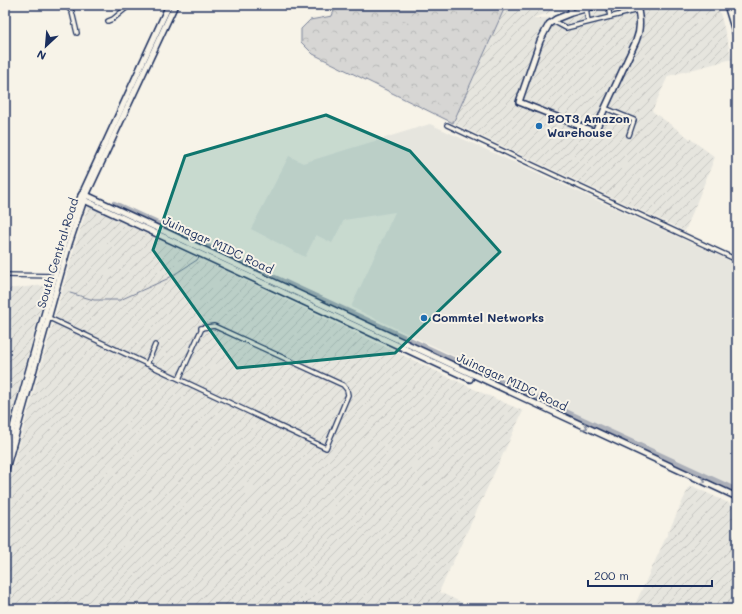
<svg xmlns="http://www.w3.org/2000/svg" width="742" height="614" font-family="Mali,sans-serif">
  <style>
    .built { fill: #e6e5de }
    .industrial { fill: url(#industrial-furrows) }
    .forest { fill: url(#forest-crowns); stroke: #798299 }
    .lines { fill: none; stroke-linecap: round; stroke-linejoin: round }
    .stream { stroke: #727c95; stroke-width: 1 }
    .canal { stroke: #acb0b9; stroke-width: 4.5 }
    .street-casing { stroke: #1b2f5e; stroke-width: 6 }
    .secondary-casing { stroke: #1b2f5e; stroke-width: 8 }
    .street { stroke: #f7f3e8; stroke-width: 3.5 }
    .secondary { stroke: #f7f3e8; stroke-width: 5 }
    .oneway { stroke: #8991a3 }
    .marked { fill: #0f766e; fill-opacity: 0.2; stroke: #0f766e; stroke-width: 3; stroke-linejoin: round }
    .poi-dot { fill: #1f6fb2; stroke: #f7f3e8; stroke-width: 1.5 }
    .labels { text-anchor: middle; stroke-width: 4; stroke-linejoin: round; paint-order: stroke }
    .poi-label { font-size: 12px; font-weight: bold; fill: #1b2f5e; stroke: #f7f3e8; text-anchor: start }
    .street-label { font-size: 12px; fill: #1b2f5e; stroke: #f7f3e8 }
  </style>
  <defs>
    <pattern id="industrial-furrows" width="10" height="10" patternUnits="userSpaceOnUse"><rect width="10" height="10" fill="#e6e5de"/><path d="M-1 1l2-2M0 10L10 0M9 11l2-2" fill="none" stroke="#c5c5c1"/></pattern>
    <pattern id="forest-crowns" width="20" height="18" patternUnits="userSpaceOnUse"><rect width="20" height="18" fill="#d7d6d4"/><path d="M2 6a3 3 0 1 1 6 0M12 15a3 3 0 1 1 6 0" fill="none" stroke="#b8b8b8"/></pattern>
  </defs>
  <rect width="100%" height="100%" fill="#f7f3e8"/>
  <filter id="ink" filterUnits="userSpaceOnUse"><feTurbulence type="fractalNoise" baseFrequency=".025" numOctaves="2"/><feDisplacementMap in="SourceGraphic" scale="8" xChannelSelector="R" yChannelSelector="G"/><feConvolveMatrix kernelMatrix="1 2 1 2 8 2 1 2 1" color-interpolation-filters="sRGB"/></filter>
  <g filter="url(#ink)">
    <polygon class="built" points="430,124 737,264 737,490 351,307 395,212 344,220 332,243 316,235 305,257 251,229 289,156 303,163"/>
    <g class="industrial">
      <polygon points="501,5 576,5 532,18 572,18 624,5 718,5 732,59 668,76 652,111 715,157 685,231 453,123 505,7"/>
      <polygon points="88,206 476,390 523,411 439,592 476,609 5,609 5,494 75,245"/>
      <polygon points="47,285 5,439 5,289"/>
      <polygon points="690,485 737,507 737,609 633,609"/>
    </g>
    <polygon class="forest" points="336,5 501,5 505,7 453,123 313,54 301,42 301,29 310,20 332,16"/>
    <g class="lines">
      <polyline class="stream" points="70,293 94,300 120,300 167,279 197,260 200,255"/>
      <polyline class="canal" points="114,203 737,490"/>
      <g class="street-casing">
        <g id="street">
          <polyline points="66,5 72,12 77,33"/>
          <polyline points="569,5 571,13"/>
          <polyline points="608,5 610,17"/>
          <polyline points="586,8 588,22"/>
          <polyline points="108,21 113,19 130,5"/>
          <polyline points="553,21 566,28 638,10"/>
          <polyline points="605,108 634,120 629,135"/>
          <polyline points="447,125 737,260"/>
          <polyline points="5,275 56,276"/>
          <polyline points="47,317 326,448 348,395 347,390 343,385 214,326 201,328 202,328 179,379"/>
          <polyline points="147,364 155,345"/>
        </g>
      </g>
      <g class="secondary-casing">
        <g id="secondary">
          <path d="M599 5 571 13 556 19 549 24 540 41 519 102 595 132 605 108 636 41C641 28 640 19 637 5"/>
          <polyline points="727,5 737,38"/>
          <polyline points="81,196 86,195 737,497"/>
          <polyline points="83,198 84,200 470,379"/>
          <polyline points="5,456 64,243 81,196 169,5"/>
          <polyline points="5,473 69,244 84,200 175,5"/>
        </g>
      </g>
      <use href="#street" class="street"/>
      <use href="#secondary" class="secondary"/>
    </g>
    <defs><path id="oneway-chevron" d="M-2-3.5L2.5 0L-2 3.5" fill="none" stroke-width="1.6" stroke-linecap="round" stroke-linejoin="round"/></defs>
    <g class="oneway">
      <use href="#oneway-chevron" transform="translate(585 427) rotate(25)"/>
      <use href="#oneway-chevron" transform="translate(703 481) rotate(25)"/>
    </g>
  </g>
  <path class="marked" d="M326 115 410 151 500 252 395 353 237 368 153 250 185 156Z"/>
  <g class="poi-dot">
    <circle cx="539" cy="126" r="4"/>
    <circle cx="424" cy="318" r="4"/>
  </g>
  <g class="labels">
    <g class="poi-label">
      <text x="547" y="123">BOT3 Amazon<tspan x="547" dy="14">Warehouse</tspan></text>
      <text x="432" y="322">Commtel Networks</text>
    </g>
    <g class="street-label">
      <text transform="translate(218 245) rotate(25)" y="4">Juinagar MIDC Road</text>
      <text transform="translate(58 253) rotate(-73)" y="4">South Central Road</text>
      <text transform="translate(512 382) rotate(25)" y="4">Juinagar MIDC Road</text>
    </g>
  </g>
  <rect width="742" height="614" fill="none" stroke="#f7f3e8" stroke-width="20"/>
  <rect x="10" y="10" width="722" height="594" fill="none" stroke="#1b2f5e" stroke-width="1.5" filter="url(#ink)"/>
  <g transform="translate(46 46) rotate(206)" stroke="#f7f3e8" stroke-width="3" paint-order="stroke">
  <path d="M0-3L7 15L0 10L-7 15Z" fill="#1b2f5e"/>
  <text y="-6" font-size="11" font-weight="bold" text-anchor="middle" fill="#1b2f5e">N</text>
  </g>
  <path d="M588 580v6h124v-6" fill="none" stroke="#1b2f5e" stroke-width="2"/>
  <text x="594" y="580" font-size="12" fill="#1b2f5e" stroke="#f7f3e8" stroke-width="3" paint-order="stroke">200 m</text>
</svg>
